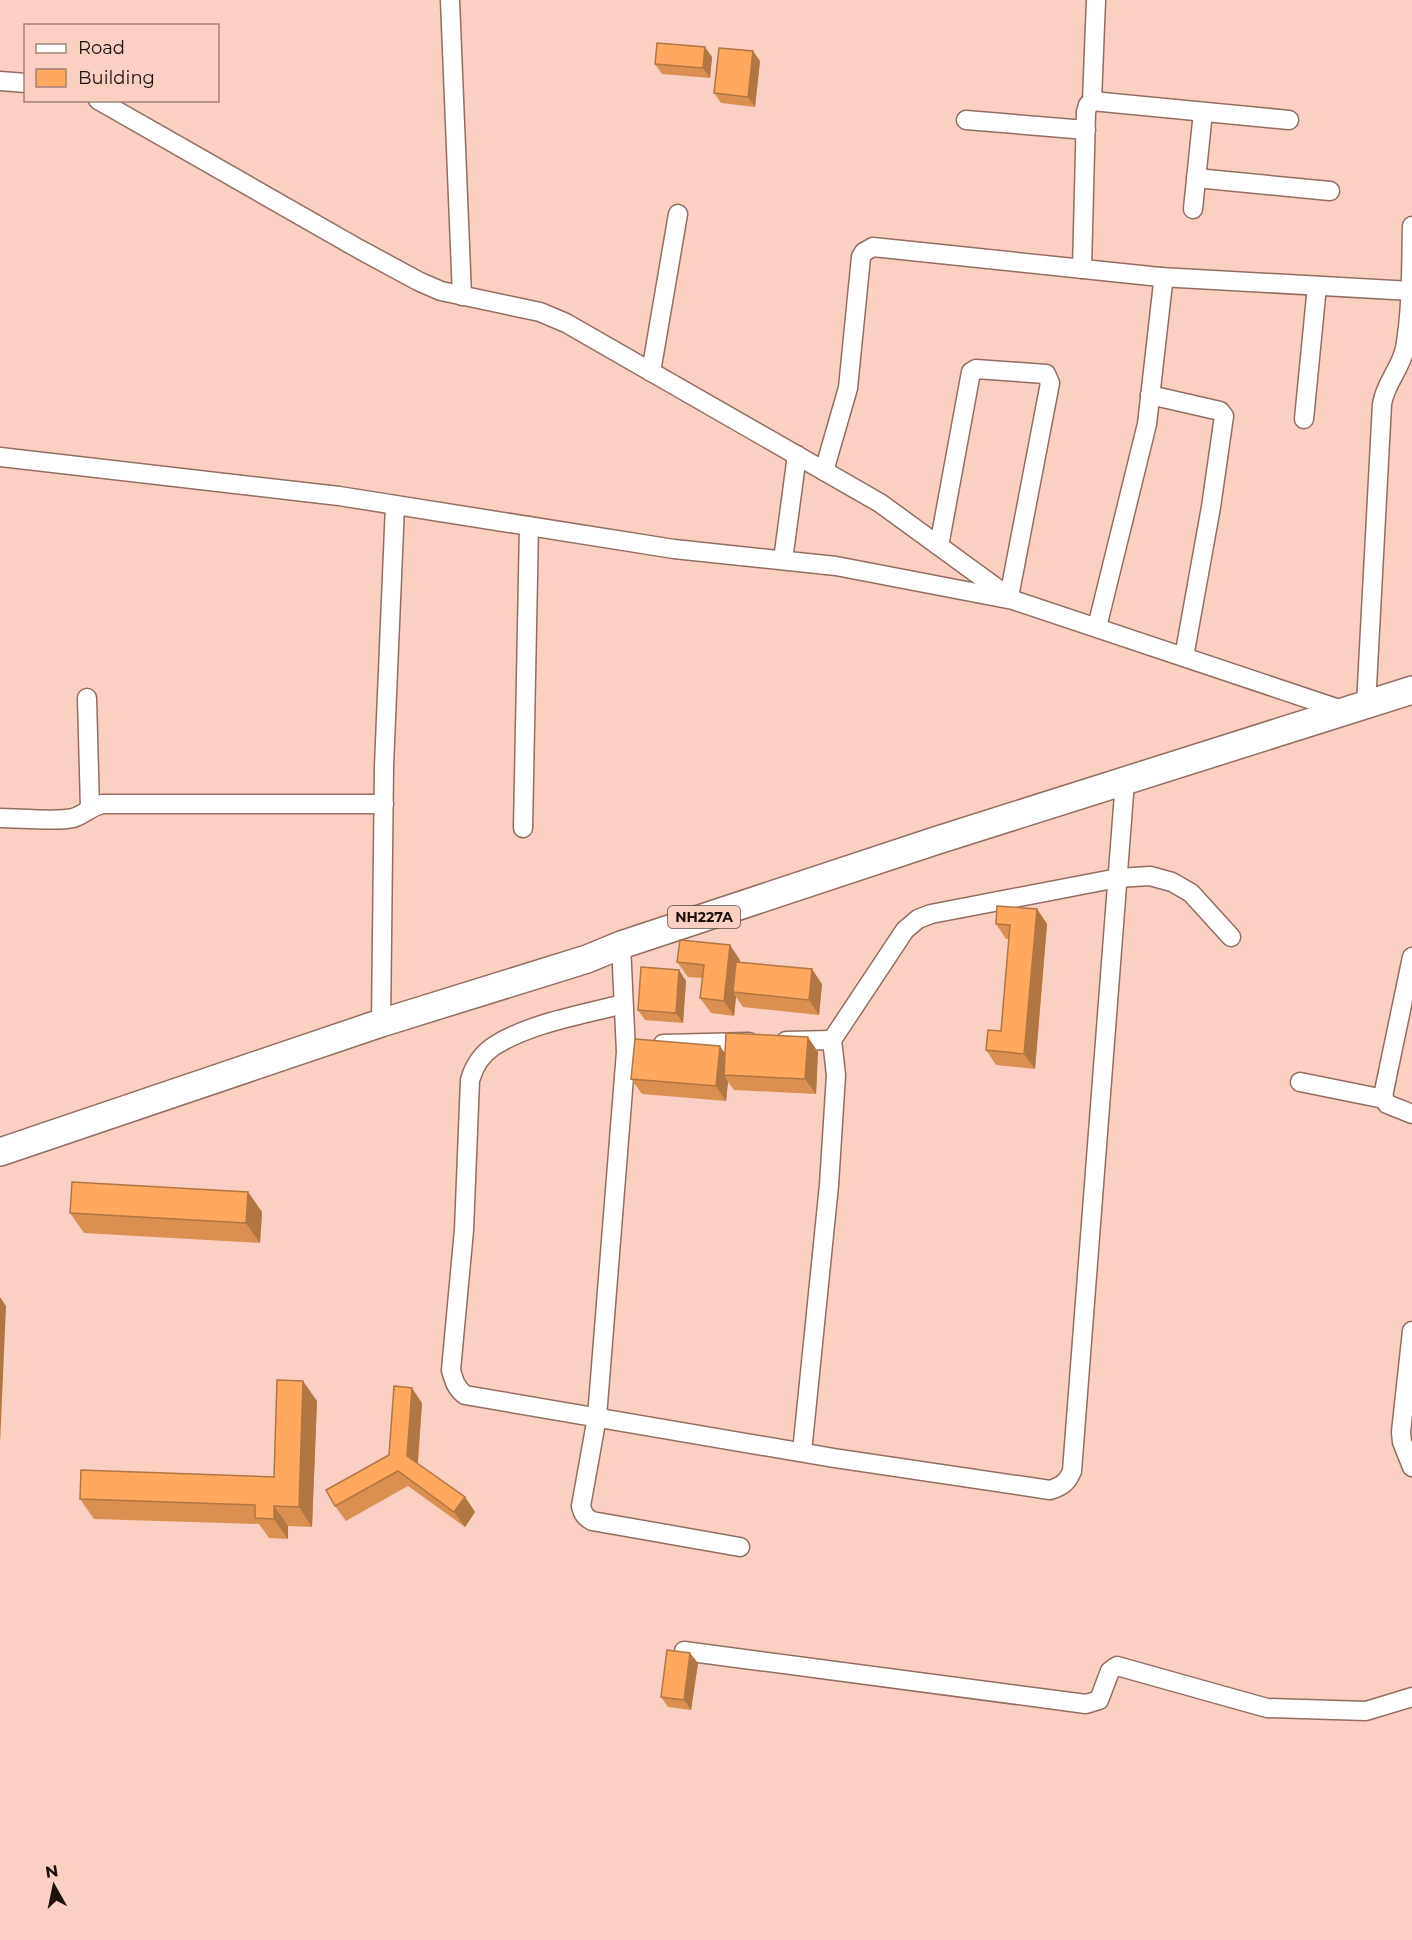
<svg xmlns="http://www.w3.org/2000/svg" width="1412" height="1940" font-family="Montserrat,sans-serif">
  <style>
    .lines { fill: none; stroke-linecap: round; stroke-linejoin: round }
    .minor-casing { stroke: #936d61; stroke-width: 21 }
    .highway-casing { stroke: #936d61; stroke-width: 30 }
    .minor { stroke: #fff; stroke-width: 18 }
    .highway { stroke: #fff; stroke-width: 27 }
    .wall { fill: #db9052 }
    .shaded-wall { fill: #b27642 }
    .building { fill: #ffa85f; stroke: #b27642; stroke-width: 1.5 }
    .labels { text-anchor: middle; stroke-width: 5; stroke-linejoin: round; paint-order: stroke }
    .shield { fill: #fbd0c2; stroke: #604a42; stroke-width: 1.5 }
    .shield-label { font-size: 14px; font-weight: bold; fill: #1e100b }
  </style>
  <rect width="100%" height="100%" fill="#fbd0c2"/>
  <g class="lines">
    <g class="minor-casing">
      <g id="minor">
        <polyline points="450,0 462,296"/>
        <polyline points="0,81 26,83"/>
        <polyline points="98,100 359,249 420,282 441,291 540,312 566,323 880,503 1009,597"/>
        <polyline points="1092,101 1096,0"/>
        <polyline points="966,120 1086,130"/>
        <polyline points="1196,178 1330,191"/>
        <polyline points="1193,209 1203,112"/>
        <polyline points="1082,269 1086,112 1088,105 1092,101 1289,120"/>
        <polyline points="1160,277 1412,291"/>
        <polyline points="651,372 678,214"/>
        <polyline points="1150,395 1220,411 1224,416 1211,507 1184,657"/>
        <polyline points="1304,419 1317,286"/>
        <polyline points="0,457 339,496 674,549 836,566 1013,600 1345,711"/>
        <polyline points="824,471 848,388 861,257 864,252 873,247 1160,277 1163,283 1147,424 1097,627"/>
        <polyline points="939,546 971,372 976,369 1046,374 1050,383 1009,597"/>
        <polyline points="783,560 797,455"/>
        <polyline points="87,698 90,809"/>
        <path d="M1366 705 1382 404C1385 384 1401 368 1405 348 1412 308 1411 266 1412 226"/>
        <path d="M0 818C19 818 56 822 73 818 84 815 91 806 103 804H384"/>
        <polyline points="523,828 529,526"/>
        <path d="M621 945 626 1052 597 1417 581 1506C583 1514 585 1517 592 1521L740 1547"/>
        <polyline points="1412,957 1383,1096 1387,1104 1412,1114"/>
        <path d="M623 1004C582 1015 530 1023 494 1046 482 1054 474 1066 470 1080L464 1230 451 1370C454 1381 456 1388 465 1395L834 1458 1050 1490C1062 1486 1067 1483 1072 1471L1125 781"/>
        <polyline points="381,1023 384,766 395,505"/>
        <polyline points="832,1040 905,930 918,919 931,914 1118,878 1150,876 1172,882 1191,893 1231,937"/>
        <polyline points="786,1041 832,1040 836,1075 829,1185 802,1452"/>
        <polyline points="663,1044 749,1042"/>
        <polyline points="1300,1082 1384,1099"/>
        <polyline points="1412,1331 1401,1432 1402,1442 1412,1467"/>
        <polyline points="684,1651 1086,1704 1099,1700 1110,1671 1117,1666 1267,1708 1366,1711 1412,1697"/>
      </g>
    </g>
    <g class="highway-casing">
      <polyline id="highway" points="0,1152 381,1023 587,959 621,945 938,840 1412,690"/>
    </g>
    <use href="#minor" class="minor"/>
    <use href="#highway" class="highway"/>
  </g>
  <g class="wall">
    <polygon points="712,57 710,78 662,74 655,64"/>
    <polygon points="760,61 755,107 721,103 714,93"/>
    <polygon points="1037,909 1047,924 1035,1069 996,1065 986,1050 1001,1031 1009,939 1006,939 996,924"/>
    <polygon points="740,960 740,962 822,984 819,1015 743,1007 736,997 734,1016 711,1013 700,998 703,978 688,977 677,962"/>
    <polygon points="679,970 686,981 683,1023 645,1020 638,1010"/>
    <polygon points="818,1052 816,1094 734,1090 728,1082 726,1101 642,1094 631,1079 725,1054"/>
    <polygon points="248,1192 262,1212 260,1243 84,1233 70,1213"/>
    <polygon points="317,1401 312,1527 288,1526 288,1539 269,1538 259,1524 94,1519 80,1499 274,1477"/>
    <polygon points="422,1403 418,1464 465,1497 475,1512 465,1527 408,1486 346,1521 335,1506 389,1455"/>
    <polygon points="698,1663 691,1710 668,1707 661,1697"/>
  </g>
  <g class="shaded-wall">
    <polygon points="705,47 712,57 710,78 703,68"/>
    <polygon points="753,51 760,61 755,107 748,97"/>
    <polygon points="1037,909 1047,924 1035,1069 1024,1054"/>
    <polygon points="730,945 740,960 737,993 733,992 736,997 734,1016 724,1001"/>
    <polygon points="812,969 822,984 819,1015 809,1000"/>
    <polygon points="679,970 686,981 683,1023 676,1013"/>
    <polygon points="808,1037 818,1052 816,1094 805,1079"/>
    <polygon points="720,1046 730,1061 724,1075 728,1082 726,1101 716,1086"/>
    <polygon points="248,1192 262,1212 260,1243 246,1223"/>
    <polygon points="0,1297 6,1306 0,1444"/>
    <polygon points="303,1381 317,1401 312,1527 299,1507"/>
    <polygon points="412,1388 422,1403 417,1471 407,1456"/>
    <polygon points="465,1497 475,1512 465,1527 454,1512"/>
    <polygon points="274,1506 288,1526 288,1539 274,1519"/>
    <polygon points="690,1653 698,1663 691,1710 684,1700"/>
  </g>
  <g class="building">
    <polygon points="657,43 705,47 703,68 655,64"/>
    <polygon points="719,48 753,51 748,97 714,93"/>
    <polygon points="997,906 1037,909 1024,1054 986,1050 988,1030 1001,1031 1010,925 996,924"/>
    <polygon points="680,940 730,945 724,1001 700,998 704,965 677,962"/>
    <polygon points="736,962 812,969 809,1000 733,992"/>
    <polygon points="641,967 679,970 676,1013 638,1010"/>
    <polygon points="726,1033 808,1037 805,1079 724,1075"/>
    <polygon points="635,1039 720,1046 716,1086 631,1079"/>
    <polygon points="72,1182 248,1192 246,1223 70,1213"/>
    <polygon points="277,1380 303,1381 299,1507 274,1506 274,1519 255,1518 255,1505 80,1499 81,1470 274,1477"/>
    <polygon points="394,1386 412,1388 407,1456 465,1497 454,1512 398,1471 335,1506 326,1490 389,1455"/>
    <polygon points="667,1650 690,1653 684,1700 661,1697"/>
  </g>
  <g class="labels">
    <rect class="shield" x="668" y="906" width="72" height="22" rx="4.5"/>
    <g class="shield-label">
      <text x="704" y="922">NH227A</text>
    </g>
  </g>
  <rect x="24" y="24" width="195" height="78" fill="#fbd0c2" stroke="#a38379" stroke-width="1.5"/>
  <rect x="36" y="44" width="30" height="9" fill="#ffffff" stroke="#a38379" stroke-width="1.5"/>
  <text x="78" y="54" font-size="18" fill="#1e100b">Road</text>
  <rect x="36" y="69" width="30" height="18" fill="#ffa85f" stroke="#a38379" stroke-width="1.5"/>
  <text x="78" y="84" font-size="18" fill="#1e100b">Building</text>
  <g transform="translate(54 1886) rotate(351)" stroke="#fbd0c2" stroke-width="4.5" paint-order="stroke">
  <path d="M0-4.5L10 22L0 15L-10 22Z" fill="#1e100b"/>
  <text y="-9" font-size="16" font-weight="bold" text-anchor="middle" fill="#1e100b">N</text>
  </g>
</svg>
